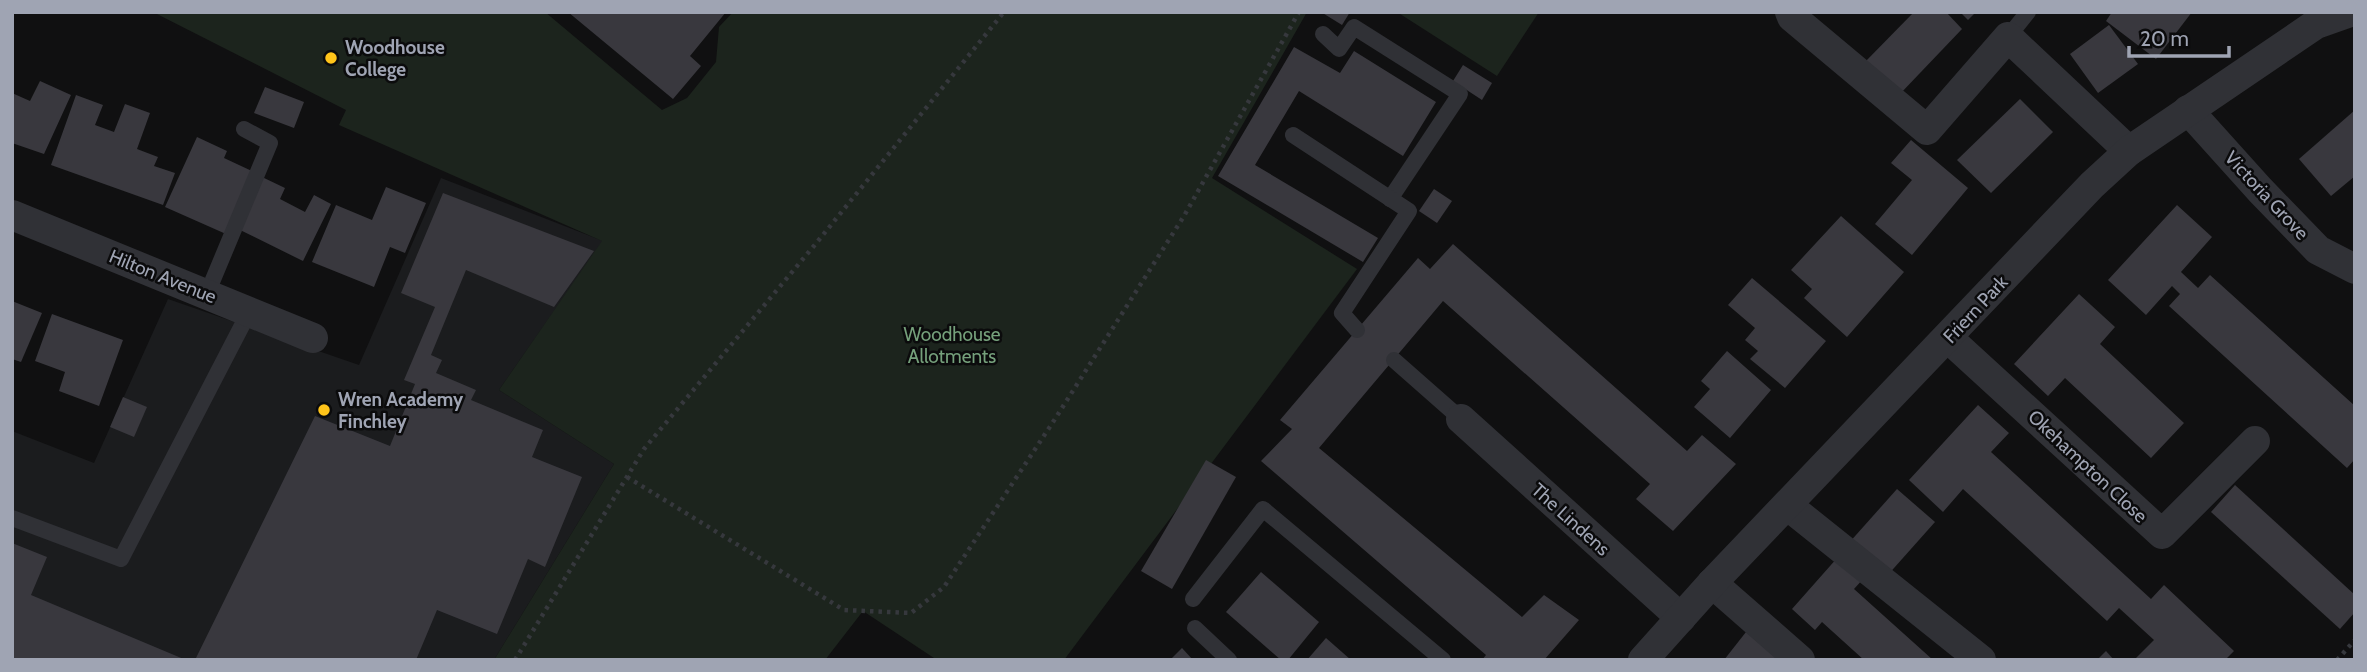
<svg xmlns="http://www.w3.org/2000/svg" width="2367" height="672" font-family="Cabin,sans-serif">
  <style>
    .built { fill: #1b1c1e }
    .green { fill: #1c241d }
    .building { fill: #39383e }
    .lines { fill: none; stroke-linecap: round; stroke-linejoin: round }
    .path { stroke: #36383d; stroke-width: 4.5; stroke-dasharray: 3.5 5; stroke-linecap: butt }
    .service { stroke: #303136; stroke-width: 16 }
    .minor { stroke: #303136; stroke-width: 30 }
    .poi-dot { fill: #ffc41a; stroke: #0b0b0c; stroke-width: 2.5 }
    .labels { text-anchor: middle; stroke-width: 5; stroke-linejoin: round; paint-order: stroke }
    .poi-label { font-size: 19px; font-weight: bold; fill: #9fa4b3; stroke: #0b0b0c; text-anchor: start }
    .street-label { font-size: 19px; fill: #9fa4b3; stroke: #0b0b0c }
    .park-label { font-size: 19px; fill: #75a07b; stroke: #0b0b0c }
  </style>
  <rect width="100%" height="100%" fill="#101011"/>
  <polygon class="built" points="441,178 603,241 499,390 614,464 494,660 12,660 12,431 94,463 168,299 359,365"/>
  <g class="green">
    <polygon points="153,12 545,12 662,110 687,98 716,62 719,27 733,12 1307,12 1212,178 1357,269 1064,660 937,660 863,611 825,660 494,660 614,464 499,390 602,241 339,125 346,110"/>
    <polygon points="1397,12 1539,12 1497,76"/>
  </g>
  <g class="building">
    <polygon points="568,12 726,12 690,56 701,66 673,99"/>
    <polygon points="1321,12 1350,12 1342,25"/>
    <polygon points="1914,12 1946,12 1962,29 1899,95 1865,62"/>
    <polygon points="1960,12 1976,12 1968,20"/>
    <polygon points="2112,12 2192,12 2156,59 2106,21"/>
    <polygon points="2109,25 2138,64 2098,93 2070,54"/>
    <polygon points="1294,47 1340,73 1354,51 1436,102 1403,156 1299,91 1255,165 1378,238 1363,262 1218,176"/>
    <polygon points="1463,65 1492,83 1482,100 1453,81"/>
    <polygon points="40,81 71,95 44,154 12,143 12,93 30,101"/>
    <polygon points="265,87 304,102 294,128 254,113"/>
    <polygon points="76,95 103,105 95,125 114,132 125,104 150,113 137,149 158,157 154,166 175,173 163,205 51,165"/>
    <polygon points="2020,99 2053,132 1991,193 1957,160"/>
    <polygon points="2355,110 2355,176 2331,196 2299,159"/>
    <polygon points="197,137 227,151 224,158 254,172 226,234 165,207"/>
    <polygon points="1911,140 1968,188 1912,255 1875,224 1912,180 1891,163"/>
    <polygon points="262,177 285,188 280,199 305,212 314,195 331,204 303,261 236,228"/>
    <polygon points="386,187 426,203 405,253 390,247 374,287 312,262 336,205 372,220"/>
    <polygon points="1434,189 1452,201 1437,223 1419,211"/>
    <polygon points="443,193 594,251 554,307 466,270 431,355 442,360 436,373 476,390 471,400 543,430 532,457 582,477 545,567 528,559 497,634 437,610 416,660 195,660 315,416 390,446 415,384 404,380 435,307 401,293"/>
    <polygon points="2177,205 2212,237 2181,272 2198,288 2210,275 2355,406 2355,459 2347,468 2169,306 2180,294 2172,286 2146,315 2108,280"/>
    <polygon points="1841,216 1904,272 1847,337 1804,298 1812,289 1791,270"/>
    <polygon points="1453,244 1687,451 1702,435 1736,464 1673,531 1636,499 1650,484 1443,301 1319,448 1522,617 1544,595 1579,620 1544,660 1482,660 1486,655 1261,461 1292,429 1280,420 1418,258 1430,269"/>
    <polygon points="1752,278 1826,341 1785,388 1750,359 1758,351 1745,340 1755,328 1728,305"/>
    <polygon points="2079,294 2115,327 2100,344 2184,423 2151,458 2065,378 2048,396 2014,364"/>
    <polygon points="12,301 42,313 21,362 12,359"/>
    <polygon points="52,314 123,340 99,406 59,391 65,372 35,361"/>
    <polygon points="1727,351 1771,390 1730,438 1694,407 1710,389 1701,381"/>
    <polygon points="123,397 147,407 134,437 110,427"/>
    <polygon points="1978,405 2009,433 1991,452 2151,599 2164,585 2234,651 2225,660 2134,660 2154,640 2119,608 2107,621 1963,489 1943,512 1909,480"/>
    <polygon points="1206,460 1236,477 1172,589 1141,571"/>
    <polygon points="2235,485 2355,595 2355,612 2340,629 2211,512"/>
    <polygon points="1897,489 1935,522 1886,577 1848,544"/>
    <polygon points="12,543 47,557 31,595 186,660 12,660"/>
    <polygon points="1838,557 1863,579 1854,589 1933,660 1864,660 1822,622 1815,630 1792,609"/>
    <polygon points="1261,572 1319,622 1288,660 1281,660 1226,612"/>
    <polygon points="1746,632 1779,660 1724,660"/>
    <polygon points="1326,638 1351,660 1307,660"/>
    <polygon points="1182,648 1193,660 1170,660"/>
    <polygon points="2106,651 2114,660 2097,660"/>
  </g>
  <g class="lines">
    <g class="path">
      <polyline points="627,477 844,610 911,613 944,587 1055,419 1184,216 1299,12"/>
      <polyline points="515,660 644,449 818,241 1004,12"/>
      <polyline points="2337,660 2355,640"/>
    </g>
    <g class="service">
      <polyline points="1323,34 1339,49 1354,27 1460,94 1390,199"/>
      <polyline points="2008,37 2028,12"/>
      <polyline points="1293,135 1409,211 1342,313 1357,330"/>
      <polyline points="207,294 270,143 244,129"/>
      <polyline points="1394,360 1461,419"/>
      <polyline points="12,518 121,559 249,312"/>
      <polyline points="1193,599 1263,509 1443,660"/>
      <polyline points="1195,628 1229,660"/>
    </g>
    <g class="minor">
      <polyline points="1790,12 1792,17 1927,130 2008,37 2129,151"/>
      <polyline points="2188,110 2260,190 2318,250 2355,269"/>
      <polyline points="12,215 313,338"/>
      <polyline points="1948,338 2162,534 2255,441"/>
      <polyline points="1461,419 1681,618"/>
      <polyline points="1787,505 1981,660"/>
      <polyline points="1712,583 1800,660"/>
      <polyline points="1643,660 1712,583 2092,185 2129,151 2316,24 2350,12"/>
    </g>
  </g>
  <g class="poi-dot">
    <circle cx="331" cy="58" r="7"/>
    <circle cx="324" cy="410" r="7"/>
  </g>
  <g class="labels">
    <g class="poi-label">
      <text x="345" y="54">Woodhouse<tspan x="345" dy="22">College</tspan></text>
      <text x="338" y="406">Wren Academy<tspan x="338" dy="22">Finchley</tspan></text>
    </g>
    <g class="street-label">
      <text transform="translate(2267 195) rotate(47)" y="7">Victoria Grove</text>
      <text transform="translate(163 276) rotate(22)" y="7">Hilton Avenue</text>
      <text transform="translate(1975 309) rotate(-47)" y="7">Friern Park</text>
      <text transform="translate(2088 466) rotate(43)" y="7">Okehampton Close</text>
      <text transform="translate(1571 519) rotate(42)" y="7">The Lindens</text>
    </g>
    <g class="park-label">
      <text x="952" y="341">Woodhouse<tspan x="952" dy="22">Allotments</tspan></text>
    </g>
  </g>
  <rect width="2367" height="672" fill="none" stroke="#9fa4b3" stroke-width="28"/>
  <path d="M2129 46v10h100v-10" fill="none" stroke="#9fa4b3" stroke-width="3.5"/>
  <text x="2140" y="46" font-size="21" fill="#9fa4b3" stroke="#0b0b0c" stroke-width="5" paint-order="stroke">20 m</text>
</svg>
